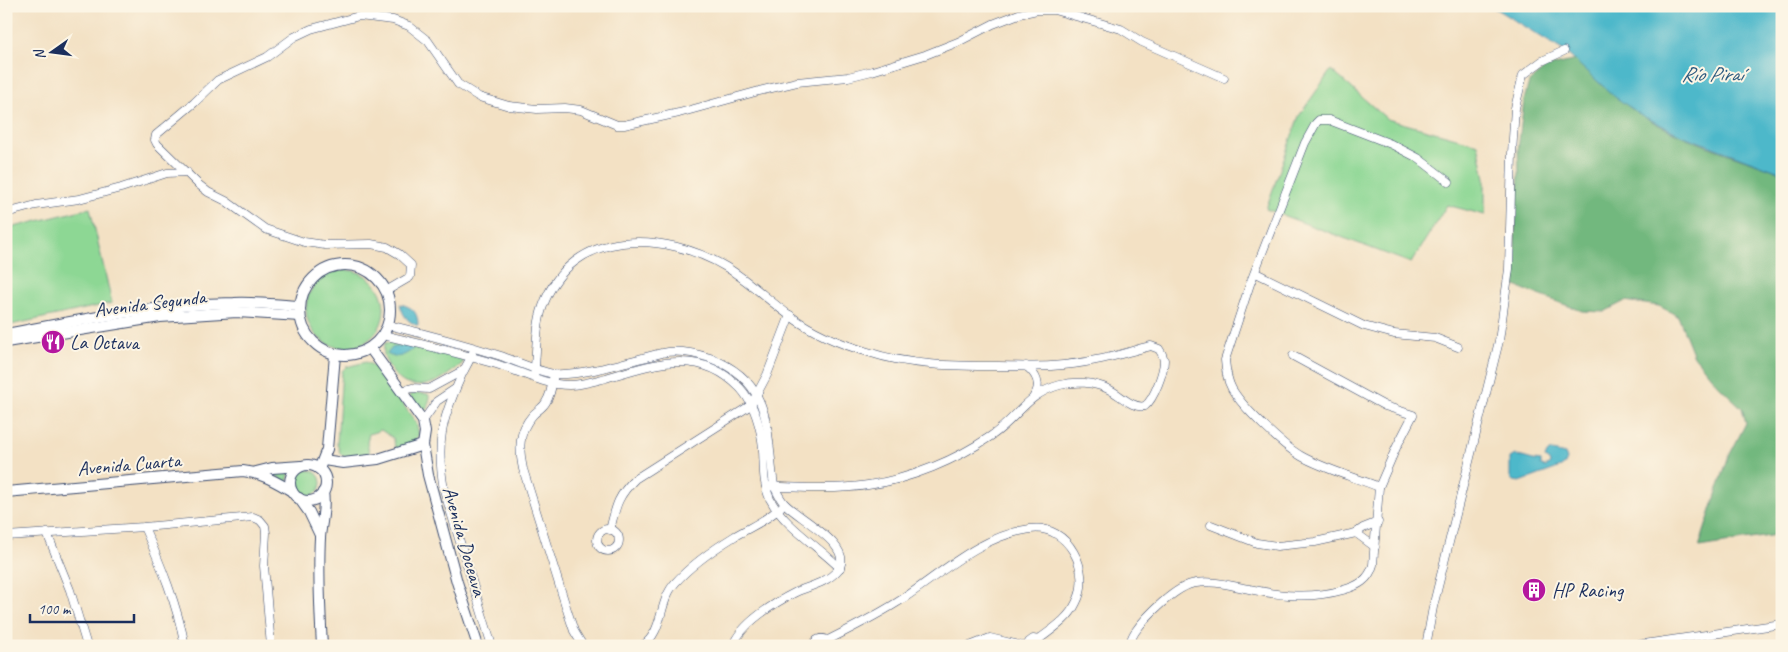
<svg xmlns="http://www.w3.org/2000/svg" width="1788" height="652" font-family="Caveat,sans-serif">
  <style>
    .green { fill: #8dd794; stroke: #548379 }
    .forest { fill: #72b87e; stroke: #46746e }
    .water { fill: #4db8ca; stroke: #347494 }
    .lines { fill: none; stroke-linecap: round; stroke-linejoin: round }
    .minor-casing { stroke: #3b4a6d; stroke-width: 9 }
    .major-casing { stroke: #3b4a6d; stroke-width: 12 }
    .minor { stroke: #fff; stroke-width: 8 }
    .major { stroke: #fff; stroke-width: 10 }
    .labels { text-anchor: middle; stroke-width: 4; stroke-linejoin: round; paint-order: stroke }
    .street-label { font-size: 20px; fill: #1b2f5e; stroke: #fcf5e5 }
    .poi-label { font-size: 20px; fill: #1b2f5e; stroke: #fcf5e5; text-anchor: start }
    .water-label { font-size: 21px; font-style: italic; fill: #2a587e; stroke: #fcf5e5 }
  </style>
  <rect width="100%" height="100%" fill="#fcf5e5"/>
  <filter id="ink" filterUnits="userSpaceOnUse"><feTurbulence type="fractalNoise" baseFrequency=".02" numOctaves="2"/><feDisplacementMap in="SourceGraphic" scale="10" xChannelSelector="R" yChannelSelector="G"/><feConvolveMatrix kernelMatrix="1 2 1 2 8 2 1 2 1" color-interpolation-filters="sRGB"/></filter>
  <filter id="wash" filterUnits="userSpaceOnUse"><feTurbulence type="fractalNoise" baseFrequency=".0096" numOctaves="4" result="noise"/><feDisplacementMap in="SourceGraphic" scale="20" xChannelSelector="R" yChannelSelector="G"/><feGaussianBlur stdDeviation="1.12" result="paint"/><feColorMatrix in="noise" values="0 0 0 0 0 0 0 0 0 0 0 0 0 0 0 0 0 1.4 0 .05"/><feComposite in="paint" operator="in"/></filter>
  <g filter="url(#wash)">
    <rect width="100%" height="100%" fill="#f3e1c4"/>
    <g class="green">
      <polygon points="1331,70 1387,119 1478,144 1485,178 1485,215 1447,205 1411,263 1266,209 1299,116"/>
      <polygon points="90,208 112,303 6,326 6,229"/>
      <circle cx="345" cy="309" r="39"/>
      <path d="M392 342 460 358 463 363C453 371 441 381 429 384 422 386 412 386 405 383 393 377 379 356 385 343Z"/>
      <polygon points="366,362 374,366 416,422 419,434 415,443 396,450 393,438 381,430 369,434 367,442 370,457 345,458 340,453 337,443 342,371 346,367"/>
      <polygon points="418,393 428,394 430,398 427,408 422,413 409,395"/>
      <circle cx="308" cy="483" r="13"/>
      <polygon points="290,471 287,482 273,474 273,472"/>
    </g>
    <path class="forest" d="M1576 60C1595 80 1616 99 1640 114 1680 140 1737 156 1782 173V534L1699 547 1728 458 1746 423 1742 408 1718 385 1694 356 1678 316 1659 306 1625 301 1604 312 1582 311 1515 286V234L1519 173 1518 150 1524 100 1529 82 1547 67Z"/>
    <g class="water">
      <polygon points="1491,6 1782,6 1782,173 1681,135 1641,115 1615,97 1564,51"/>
      <path d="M400 304C413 307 418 312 418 326 407 321 403 316 400 304Z"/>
      <path d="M399 346H408L413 349C406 355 396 360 387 354L392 348Z"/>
      <polygon points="1552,451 1565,454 1567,459 1565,464 1561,467 1520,482 1513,481 1510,478 1510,458 1515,455 1533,460 1541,461 1541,466 1545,467 1550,464 1549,461 1545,458 1547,453"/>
    </g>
  </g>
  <g filter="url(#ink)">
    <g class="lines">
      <g class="minor-casing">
        <g id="minor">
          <polyline points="6,213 36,205 79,199 121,188 167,173 187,172"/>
          <polyline points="1256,273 1364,326 1394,334 1435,338 1458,347"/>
          <polyline points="386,291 410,277 411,265 399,254 387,247 371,244 325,245 304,242 265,229 226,201 208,192 198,184 157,144 155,140 156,135 194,103 218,80 267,57 294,37 311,29 359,16 393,20 409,26 428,41 458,84 479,97 509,106 537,109 565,108 581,110 617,125 624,125 679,113 759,91 797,82 848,77 872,71 925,55 958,42 993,24 1019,14 1037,10 1054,10 1121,29 1142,42 1224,78"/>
          <path d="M388 325C426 334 463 344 501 356 515 361 540 372 554 374 584 376 632 360 662 353 677 349 695 353 710 358 774 382 766 431 774 486 777 492 780 499 784 503 797 518 858 547 837 571 826 583 810 586 796 592 776 602 740 624 733 646"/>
          <path d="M383 335C421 344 459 353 496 364 519 371 544 385 569 385 581 385 594 381 606 378 653 364 700 346 740 388 752 401 759 422 762 440 765 459 761 480 770 499 784 526 818 546 840 568"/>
          <path d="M472 354C469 363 463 370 460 379 441 422 436 443 444 490L492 646"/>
          <path d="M1026 366C1036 374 1042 385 1034 396"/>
          <path d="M534 377C537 353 535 328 543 306 572 226 665 231 726 267 749 281 768 300 789 315 812 332 840 344 868 352 910 366 954 366 998 366 1016 366 1034 367 1051 366 1066 365 1082 363 1096 360 1115 357 1133 350 1151 346L1159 349C1162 353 1163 356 1164 360 1164 372 1154 399 1145 406 1132 409 1120 394 1108 389 1094 382 1076 381 1060 385 1026 394 1018 418 991 436 956 460 911 479 868 485 839 490 796 488 766 486"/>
          <path d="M553 379C552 386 550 396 546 402 543 408 536 411 532 416 518 432 519 450 523 469L568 613 574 631 583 646"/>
          <polyline points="401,391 412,388 429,389 464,370"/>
          <polyline points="423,421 437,401 455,389"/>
          <path d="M1379 487C1354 477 1324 469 1301 456 1282 445 1243 408 1232 389 1227 380 1226 371 1225 360L1250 284 1305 143 1316 123 1319 120H1329L1391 144 1418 158 1449 182"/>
          <polyline points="1211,525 1257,543 1277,546 1315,542 1356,533 1363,528 1378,522"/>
          <path d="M144 527C161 565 177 604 185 646"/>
          <circle cx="608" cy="540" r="11"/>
          <path d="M610 530C616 506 617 497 635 479L751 405 767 375 790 315"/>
          <polyline points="47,533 70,590 87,646"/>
          <polyline points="1356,533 1375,547"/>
          <polyline points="6,536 144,527 253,517 260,520 265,526 266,533 264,566 271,646"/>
          <path d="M828 640C854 627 880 614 904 598 944 571 981 536 1030 529 1068 523 1093 572 1076 603 1068 620 1052 629 1038 640"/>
          <path d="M642 646C664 632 658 602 675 583 691 565 714 549 735 536 752 526 764 522 780 508"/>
          <path d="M813 646C815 639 821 637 828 640L832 646"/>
          <polyline points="970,646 990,638 1023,646"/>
          <polyline points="1028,646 1029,642 1033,639 1038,640 1041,646"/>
          <path d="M1129 646C1131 641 1132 636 1135 632 1146 616 1177 585 1196 583 1213 580 1232 586 1249 589 1281 596 1311 599 1343 590 1358 586 1369 580 1373 565L1379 487 1396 448 1413 415 1385 406 1293 356"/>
          <polyline points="1426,646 1433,607 1499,341 1509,269 1512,153 1515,108 1523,75 1542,61 1564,51"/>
          <polyline points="1630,646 1782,624"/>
          <polyline points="1770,646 1782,644"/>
        </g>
      </g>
      <g class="major-casing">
        <g id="major">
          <circle cx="345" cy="310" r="45"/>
          <path d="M6 334C81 320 157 304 234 303 256 302 278 305 299 306"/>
          <polyline points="6,342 160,317 237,312 300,316"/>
          <polyline points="370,348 423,421 425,432 423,445 428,475 457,582 478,646"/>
          <polyline points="324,460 343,463 378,459 423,445"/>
          <circle cx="308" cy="483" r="18"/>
          <polyline points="319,469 327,449 335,355"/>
          <polyline points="256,472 272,468 301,466"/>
          <path d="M6 492 243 471C262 473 276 482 292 491"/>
          <polyline points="299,498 309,512 320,535"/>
          <path d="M322 646C320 610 318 574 320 538 321 522 326 509 323 492"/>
        </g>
      </g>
      <use href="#minor" class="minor"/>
      <use href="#major" class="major"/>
    </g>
  </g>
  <defs>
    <g id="restaurant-disc" transform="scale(1.25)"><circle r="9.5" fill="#b5179e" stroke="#fcf5e5"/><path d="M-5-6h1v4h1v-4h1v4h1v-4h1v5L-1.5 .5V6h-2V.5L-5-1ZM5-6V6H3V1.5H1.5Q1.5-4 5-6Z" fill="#fff"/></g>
    <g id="building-disc" transform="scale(1.25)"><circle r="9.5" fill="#b5179e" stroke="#fcf5e5"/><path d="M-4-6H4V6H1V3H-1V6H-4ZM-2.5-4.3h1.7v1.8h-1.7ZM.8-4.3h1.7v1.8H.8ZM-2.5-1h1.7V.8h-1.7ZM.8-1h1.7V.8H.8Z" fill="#fff"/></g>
  </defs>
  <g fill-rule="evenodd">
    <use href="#restaurant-disc" x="53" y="342"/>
    <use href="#building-disc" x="1534" y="590"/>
  </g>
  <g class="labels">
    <g class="street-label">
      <text transform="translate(150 303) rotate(-7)" y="7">Avenida Segunda</text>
      <text transform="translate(129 464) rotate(-5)" y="7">Avenida Cuarta</text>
      <text transform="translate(465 541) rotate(74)" y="7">Avenida Doceava</text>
    </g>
    <g class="poi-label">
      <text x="70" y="349">La Octava</text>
      <text x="1552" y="597">HP Racing</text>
    </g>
    <g class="water-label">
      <text x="1712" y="81">Río Piraí</text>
    </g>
  </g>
  <rect width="1788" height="652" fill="none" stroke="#fcf5e5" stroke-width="25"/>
  <g transform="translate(52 52) rotate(256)" stroke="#fcf5e5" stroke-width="4" paint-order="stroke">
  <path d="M0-4L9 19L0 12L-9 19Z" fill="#1b2f5e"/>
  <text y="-8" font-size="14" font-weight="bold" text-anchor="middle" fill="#1b2f5e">N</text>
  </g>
  <path d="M30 614v8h104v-8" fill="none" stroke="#1b2f5e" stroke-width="2.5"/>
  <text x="38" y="614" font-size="15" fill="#1b2f5e" stroke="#fcf5e5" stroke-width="4" paint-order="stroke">100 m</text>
</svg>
